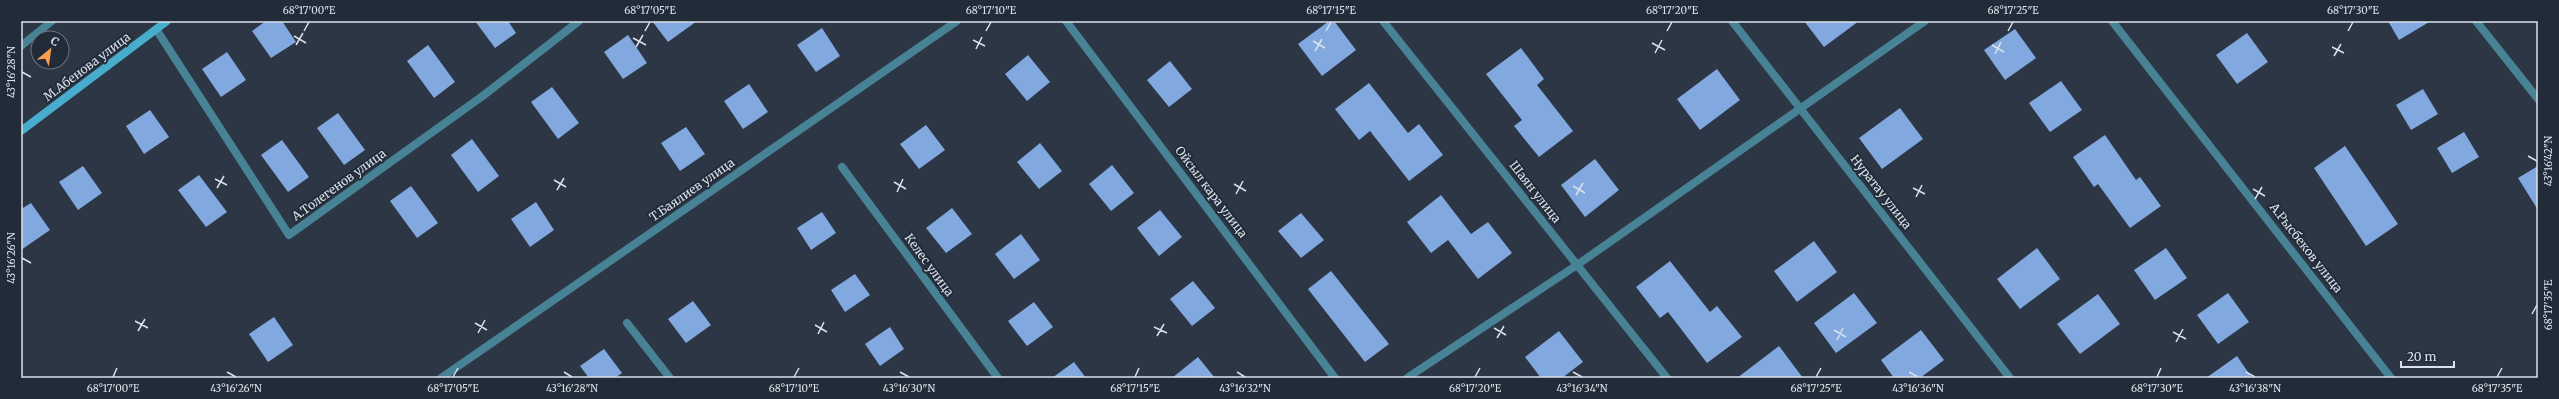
<svg xmlns="http://www.w3.org/2000/svg" width="2559" height="399" font-family="Merriweather,serif">
  <style>
    .building { fill: #81a9e0 }
    .lines { fill: none; stroke-linecap: round; stroke-linejoin: round }
    .street { stroke: #478295; stroke-width: 8 }
    .secondary { stroke: #48accc; stroke-width: 8 }
    .ticks { fill: none; stroke: #dbe1ea; stroke-width: 1.5 }
    .labels { text-anchor: middle; stroke-width: 4; stroke-linejoin: round; paint-order: stroke }
    .street-label { font-size: 12px; fill: #dbe1ea; stroke: #222c39 }
    .neatline { fill: none; stroke: #dbe1ea; stroke-width: 1.5 }
    .ticks-label { font-size: 10px; text-anchor: middle; fill: #dbe1ea }
  </style>
  <rect width="100%" height="100%" fill="#2c3644"/>
  <g class="building">
    <polygon points="266,21 282,21 296,42 271,58 252,31"/>
    <polygon points="475,21 508,21 516,33 495,48"/>
    <polygon points="652,21 697,21 668,42"/>
    <polygon points="1329,21 1334,21 1356,50 1322,76 1298,44"/>
    <polygon points="1804,21 1859,21 1824,47"/>
    <polygon points="2388,21 2431,21 2399,40"/>
    <polygon points="822,28 840,56 816,72 797,45"/>
    <polygon points="2015,29 2036,58 2005,80 1984,50"/>
    <polygon points="2247,33 2268,62 2237,84 2216,55"/>
    <polygon points="628,35 647,63 623,79 604,52"/>
    <polygon points="428,45 455,82 434,98 407,61"/>
    <polygon points="1521,48 1544,79 1537,85 1573,131 1539,157 1514,126 1522,120 1486,74"/>
    <polygon points="227,52 246,80 221,97 202,69"/>
    <polygon points="1028,55 1050,82 1027,101 1005,74"/>
    <polygon points="1170,61 1192,89 1169,107 1147,80"/>
    <polygon points="1717,69 1740,100 1700,130 1677,99"/>
    <polygon points="2061,81 2082,110 2050,132 2029,103"/>
    <polygon points="1369,83 1408,133 1419,124 1443,155 1409,181 1370,131 1359,140 1335,109"/>
    <polygon points="749,84 768,112 743,129 724,101"/>
    <polygon points="552,87 579,123 558,139 531,102"/>
    <polygon points="2423,89 2438,114 2411,130 2396,105"/>
    <polygon points="1900,108 1923,139 1882,169 1859,138"/>
    <polygon points="150,110 169,137 144,154 126,126"/>
    <polygon points="338,113 365,150 344,165 317,128"/>
    <polygon points="926,125 945,150 919,169 900,144"/>
    <polygon points="686,127 705,154 680,171 661,143"/>
    <polygon points="2464,132 2479,157 2452,173 2437,148"/>
    <polygon points="2105,135 2136,180 2140,177 2161,206 2130,228 2098,184 2094,187 2073,157"/>
    <polygon points="472,139 499,176 478,192 451,155"/>
    <polygon points="282,140 309,177 288,192 261,155"/>
    <polygon points="1040,143 1062,171 1039,189 1017,162"/>
    <polygon points="2345,146 2398,224 2366,246 2314,168"/>
    <polygon points="1595,159 1619,190 1585,217 1561,185"/>
    <polygon points="1112,165 1134,193 1111,211 1089,184"/>
    <polygon points="83,166 102,193 78,210 59,182"/>
    <polygon points="2538,166 2538,210 2518,178"/>
    <polygon points="199,175 227,212 206,227 178,190"/>
    <polygon points="411,186 438,223 417,238 390,201"/>
    <polygon points="1441,195 1471,234 1488,222 1512,253 1478,279 1448,240 1431,253 1407,222"/>
    <polygon points="536,202 554,230 530,247 511,219"/>
    <polygon points="31,203 50,230 21,250 21,209"/>
    <polygon points="952,208 972,234 946,253 926,228"/>
    <polygon points="1160,210 1182,237 1159,256 1137,228"/>
    <polygon points="822,212 836,233 811,250 797,228"/>
    <polygon points="1301,213 1324,240 1301,258 1278,231"/>
    <polygon points="1021,234 1040,260 1014,279 995,254"/>
    <polygon points="1814,241 1837,272 1797,302 1774,271"/>
    <polygon points="2037,248 2060,279 2020,309 1997,279"/>
    <polygon points="2166,248 2187,278 2155,300 2134,270"/>
    <polygon points="1670,261 1710,312 1717,306 1742,337 1707,363 1668,312 1660,318 1636,287"/>
    <polygon points="1331,271 1389,344 1365,362 1308,289"/>
    <polygon points="855,274 870,295 845,312 831,290"/>
    <polygon points="1193,281 1215,308 1192,326 1170,299"/>
    <polygon points="1854,293 1877,323 1836,353 1814,323"/>
    <polygon points="2228,293 2249,322 2218,344 2197,315"/>
    <polygon points="2098,294 2120,324 2080,354 2057,324"/>
    <polygon points="693,301 711,325 686,343 668,319"/>
    <polygon points="1034,302 1053,327 1027,346 1008,321"/>
    <polygon points="274,317 293,345 268,362 249,334"/>
    <polygon points="890,327 904,349 880,366 865,344"/>
    <polygon points="1921,330 1944,360 1920,378 1894,378 1881,360"/>
    <polygon points="1559,331 1583,362 1562,378 1541,378 1525,357"/>
    <polygon points="1779,346 1803,378 1737,378"/>
    <polygon points="604,349 622,373 615,378 589,378 580,366"/>
    <polygon points="2237,356 2252,378 2206,378"/>
    <polygon points="1198,357 1215,378 1172,378"/>
    <polygon points="1074,362 1086,378 1052,378"/>
  </g>
  <g class="lines">
    <g class="street">
      <polyline points="1066,21 1335,378"/>
      <polyline points="1383,21 1667,378"/>
      <polyline points="1732,21 2010,378"/>
      <polyline points="2112,21 2391,378"/>
      <polyline points="2476,21 2538,99"/>
      <polyline points="156,29 289,235 484,95 579,21"/>
      <polyline points="21,46 52,21"/>
      <polyline points="842,167 998,378"/>
      <polyline points="627,323 670,378"/>
      <polyline points="441,378 957,21"/>
      <polyline points="1407,378 1577,265 1925,21"/>
    </g>
    <polyline class="secondary" points="21,131 167,21"/>
  </g>
  <path class="ticks" d="M304 31 309 22M645 31 650 22M986 31 991 22M1326 31 1331 22M1667 31 1672 22M2008 31 2013 22M2348 31 2353 22M294 36 306 43M633 38 646 45M973 40 985 46M1313 41 1325 48M1652 43 1665 50M296 45 303 33M1992 45 2004 52M636 47 643 35M2332 47 2344 53M976 49 982 37M1315 51 1322 39M1655 53 1662 40M1995 54 2001 42M2334 56 2341 44M22 72 31 77M2528 156 2537 161M215 179 227 185M554 180 566 187M894 182 906 189M1234 184 1246 191M1573 186 1585 193M217 188 224 176M1913 188 1925 194M2253 189 2265 196M557 190 564 178M897 192 903 179M1236 194 1243 181M1576 195 1583 183M1916 197 1922 185M2255 199 2262 187M22 258 31 263M2532 314 2537 305M135 321 148 328M475 323 487 330M815 325 827 332M1154 327 1167 333M1494 328 1506 335M1834 330 1846 337M138 331 145 319M2173 332 2186 339M478 333 485 320M818 334 824 322M1157 336 1164 324M1497 338 1504 326M1837 340 1843 328M2176 342 2183 329M227 372 236 377M564 372 572 377M900 372 909 377M1237 372 1245 377M1573 372 1582 377M1909 372 1918 377M2246 372 2255 377M113 377 117 368M453 377 458 368M794 377 799 368M1135 377 1139 368M1475 377 1480 368M1816 377 1821 368M2157 377 2161 368M2497 377 2502 368"/>
  <g class="labels">
    <g class="street-label">
      <text transform="translate(87 67) rotate(-37)" y="4">М.Абенова улица</text>
      <text transform="translate(339 185) rotate(-36)" y="4">А.Толегенов улица</text>
      <text transform="translate(692 190) rotate(-35)" y="4">Т.Баялиев улица</text>
      <text transform="translate(1211 192) rotate(53)" y="4">Ойсыл кара улица</text>
      <text transform="translate(1535 192) rotate(52)" y="4">Шаян улица</text>
      <text transform="translate(1881 192) rotate(52)" y="4">Нуратау улица</text>
      <text transform="translate(2306 248) rotate(52)" y="4">А.Рысбеков улица</text>
      <text transform="translate(929 265) rotate(54)" y="4">Келес улица</text>
    </g>
  </g>
  <rect width="2559" height="399" fill="none" stroke="#222c39" stroke-width="44"/>
  <g transform="translate(50 50) rotate(29)"><circle r="19" fill="#222c39" stroke="#6c7480"/>
  <path d="M0-3L7 15L0 10L-7 15Z" fill="#fb9e51"/>
  <text y="-6" font-size="11" font-weight="bold" text-anchor="middle" fill="#dbe1ea">С</text>
  </g>
  <path d="M2401 361v6h53v-6" fill="none" stroke="#dbe1ea" stroke-width="2"/>
  <text x="2407" y="361" font-size="12" fill="#dbe1ea" stroke="#222c39" stroke-width="3" paint-order="stroke">20 m</text>
  <rect x="22" y="22" width="2515" height="355" class="neatline"/>
  <g class="ticks-label">
    <text x="309" y="14">68°17'00"E</text>
    <text x="650" y="14">68°17'05"E</text>
    <text x="991" y="14">68°17'10"E</text>
    <text x="1331" y="14">68°17'15"E</text>
    <text x="1672" y="14">68°17'20"E</text>
    <text x="2013" y="14">68°17'25"E</text>
    <text x="2353" y="14">68°17'30"E</text>
    <text transform="translate(11 72) rotate(-90)" y="4">43°16'28"N</text>
    <text transform="translate(2548 161) rotate(-90)" y="4">43°16'42"N</text>
    <text transform="translate(11 258) rotate(-90)" y="4">43°16'26"N</text>
    <text transform="translate(2548 305) rotate(-90)" y="4">68°17'35"E</text>
    <text x="113" y="392">68°17'00"E</text>
    <text x="236" y="392">43°16'26"N</text>
    <text x="453" y="392">68°17'05"E</text>
    <text x="572" y="392">43°16'28"N</text>
    <text x="794" y="392">68°17'10"E</text>
    <text x="909" y="392">43°16'30"N</text>
    <text x="1135" y="392">68°17'15"E</text>
    <text x="1245" y="392">43°16'32"N</text>
    <text x="1475" y="392">68°17'20"E</text>
    <text x="1582" y="392">43°16'34"N</text>
    <text x="1816" y="392">68°17'25"E</text>
    <text x="1918" y="392">43°16'36"N</text>
    <text x="2157" y="392">68°17'30"E</text>
    <text x="2255" y="392">43°16'38"N</text>
    <text x="2497" y="392">68°17'35"E</text>
  </g>
</svg>
